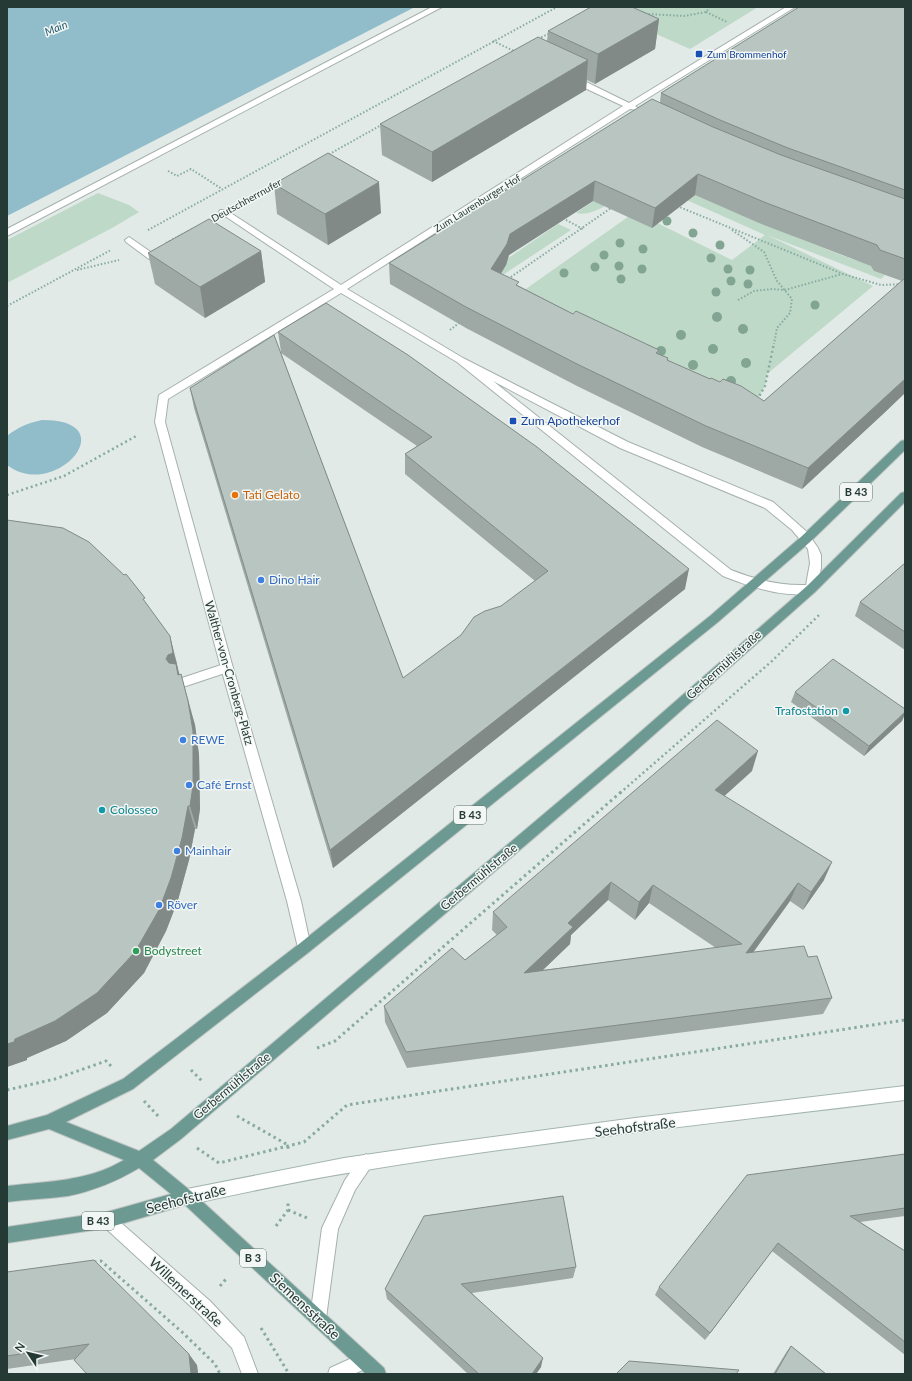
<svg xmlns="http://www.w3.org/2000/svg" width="912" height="1381" font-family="Lato,sans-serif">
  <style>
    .green { fill: #bed9c7 }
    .water { fill: #91bcc9 }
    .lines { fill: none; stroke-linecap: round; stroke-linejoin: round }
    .lane-casing { stroke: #a6b1ae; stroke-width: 2 }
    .street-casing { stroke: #a6b1ae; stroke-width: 2 }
    .secondary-casing { stroke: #a3b5b0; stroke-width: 2 }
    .primary-casing { stroke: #bec4c2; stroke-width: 2 }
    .path-far2 { stroke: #87aaa2; stroke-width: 2; stroke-dasharray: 1.5 2; stroke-linecap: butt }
    .path-far1 { stroke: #87aaa2; stroke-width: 2.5; stroke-dasharray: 2 3; stroke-linecap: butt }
    .path { stroke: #87aaa2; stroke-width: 3; stroke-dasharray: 2.5 3.5; stroke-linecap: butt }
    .lane { fill: #fff; fill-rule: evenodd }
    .street { fill: #fff; fill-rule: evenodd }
    .secondary { fill: #fff; fill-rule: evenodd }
    .primary { fill: #6c9a92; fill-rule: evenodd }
    .tree { fill: #82a492 }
    .wall { fill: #9ea9a6; fill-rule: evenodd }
    .shaded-wall { fill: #818a87 }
    .building { fill: #b8c5c1; stroke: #818a87; fill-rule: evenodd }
    .transit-dot { fill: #1a4fb4; stroke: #f2f7f5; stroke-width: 1.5 }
    .food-dot { fill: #e8710a; stroke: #f2f7f5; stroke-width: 1.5 }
    .shop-dot { fill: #3f7fe0; stroke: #f2f7f5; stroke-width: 1.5 }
    .culture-dot { fill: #0f9aa8; stroke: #f2f7f5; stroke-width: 1.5 }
    .leisure-dot { fill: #2e9e5b; stroke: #f2f7f5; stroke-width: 1.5 }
    .labels { text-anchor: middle; stroke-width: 3; stroke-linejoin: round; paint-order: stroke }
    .far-transit-label { font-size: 10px; fill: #164399; stroke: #f2f7f5; text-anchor: start }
    .far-street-label { font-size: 10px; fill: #253935; stroke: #f2f7f5 }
    .far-water-label { font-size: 11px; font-style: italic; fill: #265c6e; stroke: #f2f7f5 }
    .shield { fill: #f2f7f5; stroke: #62726f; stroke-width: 1 }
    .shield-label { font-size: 11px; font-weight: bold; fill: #253935 }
    .transit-label { font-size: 12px; fill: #164399; stroke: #f2f7f5; text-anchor: start }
    .food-label { font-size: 12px; fill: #c56008; stroke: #f2f7f5; text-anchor: start }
    .shop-label { font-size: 12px; fill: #366cbe; stroke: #f2f7f5; text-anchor: start }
    .street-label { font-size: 12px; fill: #253935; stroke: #f2f7f5 }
    .culture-label { font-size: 12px; fill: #0d838f; stroke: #f2f7f5; text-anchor: end }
    .leisure-label { font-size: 12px; fill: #27864d; stroke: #f2f7f5; text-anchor: start }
    .near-street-label { font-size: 14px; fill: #253935; stroke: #f2f7f5 }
  </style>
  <rect width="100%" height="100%" fill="#e2eae7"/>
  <g class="green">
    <polygon points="607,7 758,7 690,49 602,10"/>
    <path d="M632 187C617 197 595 218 576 213L595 200Z"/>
    <polygon points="689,191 700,197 791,235 792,234 793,236 846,257 849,256 848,258 873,265 874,271 885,275 881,279 767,235 873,286 767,374 765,386 757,400 623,346 523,291 635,212 732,260 765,235 671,193"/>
    <polygon points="98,193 129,205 139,212 112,228 7,283 7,240"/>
    <polygon points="558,224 571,230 489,284 505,266 506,263 504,261"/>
  </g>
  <g class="water">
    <polygon points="7,7 415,7 7,216"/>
    <path d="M42 420C127 420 54 502 7 465V436C18 427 28 423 42 420Z"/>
  </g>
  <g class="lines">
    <g class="lane-casing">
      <g id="lane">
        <polygon points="432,7 442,7 7,236 7,229"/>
        <polygon points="227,663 231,665 233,668 231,671 180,688 176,686 174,683 176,680"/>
      </g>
    </g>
    <g class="street-casing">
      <g id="street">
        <path d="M786 7H795L635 106 638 108 637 110 630 109 347 289 463 358 628 442 773 502 807 532 818 548 821 555V568L815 592C788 600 748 586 723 576L457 362 341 293 168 399 165 422 233 668 301 901 311 948 309 952 304 954 299 952 287 901 221 668 155 422 159 395 334 289 219 212 220 210H226L341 285 623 106 570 81V77H576L629 103ZM493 381 620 448 765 508 792 530 808 549 810 563 806 585C780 586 756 580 731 570Z"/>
        <polygon points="129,237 155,255 157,257 155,259 149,259 126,242 125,240"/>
        <polygon points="366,1154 371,1157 374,1162 355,1190 338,1229 326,1318 324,1324 318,1326 312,1324 310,1318 322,1228 345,1180 361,1157"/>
        <polygon points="107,1212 112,1215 210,1301 244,1337 258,1374 242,1374 232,1348 198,1313 102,1225 99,1220 102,1215"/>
        <polygon points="363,1353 369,1355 371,1361 369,1367 354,1374 328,1374 330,1368"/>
      </g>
    </g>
    <g class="secondary-casing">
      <path id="secondary" d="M905 1086V1100C725 1122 545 1141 366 1170 306 1179 247 1192 187 1205L182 1202 179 1197 182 1192 187 1189 344 1158 433 1145 635 1118Z"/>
    </g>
    <g class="primary-casing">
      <path id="primary" d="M905 440V450L810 542 718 622 309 952 133 1089 66 1122 139 1151 171 1129 622 748 807 586 901 493 905 492V502L815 592 630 756 181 1139 153 1160 192 1192 384 1368 386 1374H366L185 1205 107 1228 7 1243V1227L107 1212 171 1194 139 1168C117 1181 94 1191 68 1196 48 1199 27 1199 7 1202V1186C48 1181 87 1182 124 1160L49 1129 7 1140V1126L47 1115 123 1079 177 1038 299 944 710 616 802 536 901 441Z"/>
    </g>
    <g class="path-far2">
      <polyline points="642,12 647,14 684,16 706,12 710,7"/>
      <polyline points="706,12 727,22"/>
      <polyline points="538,39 550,33"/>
      <polyline points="493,41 516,52"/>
      <polyline points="326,156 383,124"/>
      <polyline points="168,171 177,176 191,169 222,189"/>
      <polyline points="244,201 276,183"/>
      <polyline points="677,206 843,274 881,285 905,284"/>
      <polyline points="566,220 583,229"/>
      <polyline points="148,230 557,7"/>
      <polyline points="732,230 764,252 777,281 792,299 790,313 777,328 774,344"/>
      <polyline points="166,243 194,228"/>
      <polyline points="77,270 119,260"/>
      <polyline points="508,279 611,208"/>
      <polyline points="738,300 754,291 772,289 785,290 842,274"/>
      <polyline points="7,306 111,250"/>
      <polyline points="450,330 459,323"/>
    </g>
    <g class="path-far1">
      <polyline points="757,400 765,386 774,343"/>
      <polyline points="7,495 64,476 138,435"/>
      <polyline points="620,793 772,661 819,615"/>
    </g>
    <g class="path">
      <polyline points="317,1048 335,1041 621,792"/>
      <polyline points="191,1070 202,1081"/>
      <polyline points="7,1090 55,1079 106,1061 111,1066"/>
      <polyline points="144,1101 159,1117"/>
      <polyline points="237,1116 288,1145 288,1151"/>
      <polyline points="197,1148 219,1163 304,1142 347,1105 905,1020"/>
      <polyline points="288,1210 307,1218"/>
      <polyline points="276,1226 288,1210 288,1202"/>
      <polyline points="94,1262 101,1261 182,1332 215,1364 220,1374"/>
      <polyline points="220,1286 226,1279"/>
      <polyline points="261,1328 289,1374"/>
    </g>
    <use href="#lane" class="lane"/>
    <use href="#street" class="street"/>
    <use href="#secondary" class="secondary"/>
    <use href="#primary" class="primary"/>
  </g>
  <g class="tree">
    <circle cx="667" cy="221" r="4.5"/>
    <circle cx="693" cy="233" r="4.5"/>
    <circle cx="620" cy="243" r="4.5"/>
    <circle cx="720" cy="245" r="4.5"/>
    <circle cx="643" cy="249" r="4.5"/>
    <circle cx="604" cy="255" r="4.5"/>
    <circle cx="711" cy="258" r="4.5"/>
    <circle cx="619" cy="266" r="4.5"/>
    <circle cx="595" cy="267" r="4.5"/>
    <circle cx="642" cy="269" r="4.5"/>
    <circle cx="728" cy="269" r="4.5"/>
    <circle cx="750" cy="270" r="4.5"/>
    <circle cx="564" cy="273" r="4.5"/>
    <circle cx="621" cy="279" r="4.5"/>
    <circle cx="731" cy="281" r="4.5"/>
    <circle cx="748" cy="284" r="4.5"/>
    <circle cx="716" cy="292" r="4.5"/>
    <circle cx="815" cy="305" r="4.5"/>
    <circle cx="717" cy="317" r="5"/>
    <circle cx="743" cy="329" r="5"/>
    <circle cx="681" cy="335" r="5"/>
    <circle cx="713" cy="349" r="5"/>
    <circle cx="661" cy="351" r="5"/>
    <circle cx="746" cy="363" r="5"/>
    <circle cx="693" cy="365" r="5"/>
    <circle cx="731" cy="381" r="5"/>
  </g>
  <g class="wall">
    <path d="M905 7V393L883 414 802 489 702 447 577 386 466 328 390 284 389 263 660 102 661 93ZM695 195 759 223 871 266 874 271 902 281 764 401 710 379 667 361 668 358 658 354 659 350 573 314 519 286 501 274 506 265 509 255 593 201 652 228Z"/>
    <polygon points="659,19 655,49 595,84 587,80 586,90 432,182 382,155 380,124 547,41 548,31"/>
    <polygon points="274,184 381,213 328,245 277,214"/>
    <polygon points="261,251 265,282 205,318 155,284 148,253"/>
    <path d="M278 332 685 589 333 868 194 408 190 388 281 352ZM281 353 417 446 405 454V474L535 581 403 678Z"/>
    <polygon points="7,520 146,603 176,660 179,675 195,725 199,755 200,809 197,829 195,829 189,860 178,900 166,931 144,973 107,1013 66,1041 27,1058 27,1060 7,1067"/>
    <polygon points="905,563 905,650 855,616 860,602"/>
    <polygon points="795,692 902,721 864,756 791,702"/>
    <path d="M752 771 724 796 824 880 803 910 790 901 753 953 808 957 832 998 823 1014 407 1068 385 1022 384 1006 465 960 497 935 492 930 493 912ZM608 900 635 920 649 903 716 948 543 970 570 944 571 935Z"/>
    <polygon points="905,1154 905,1216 860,1222 905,1251 905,1355 772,1251 705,1340 655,1295 659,1287"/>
    <polygon points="576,1267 573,1278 472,1293 541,1367 536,1374 468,1374 387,1299 385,1289"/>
    <polygon points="7,1272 197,1365 198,1374 87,1374 76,1359 7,1369"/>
    <polygon points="791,1346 826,1374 773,1374 787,1351"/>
  </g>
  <g class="shaded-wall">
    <polygon points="659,19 655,49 595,84 598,54"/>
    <polygon points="588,60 586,90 432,182 432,152"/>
    <polygon points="698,174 695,195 652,228 655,208"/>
    <polygon points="595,181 593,201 509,255 506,265 490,290 491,269 510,234"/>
    <polygon points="379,182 381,213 328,245 325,214"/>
    <polygon points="261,251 265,282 205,318 200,287"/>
    <polygon points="905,379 905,393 883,414 802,489 808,468"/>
    <polygon points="689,569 685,589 333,868 330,850"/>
    <polygon points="170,636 176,660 180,677 166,659 168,655"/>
    <polygon points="181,674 195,725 199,755 200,809 197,829 190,806"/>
    <polygon points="905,712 905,714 902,721 864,756 869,746"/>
    <polygon points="758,751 752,771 710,809 715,790"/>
    <polygon points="188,806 195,829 189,860 178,900 166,931 144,973 107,1013 66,1041 27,1058 27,1060 7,1067 7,1044 15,1039"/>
    <polygon points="832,862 824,880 803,910 811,892"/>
    <polygon points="611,882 608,900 571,935 570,944 523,989 524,973 568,923"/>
    <polygon points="798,883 790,901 740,970 746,953"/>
    <polygon points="653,885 649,903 635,920 639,902"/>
    <polygon points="778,1243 772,1251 705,1340 710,1333"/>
    <polygon points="189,1354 197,1365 198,1374 191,1374"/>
    <polygon points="543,1358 541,1367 536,1374 532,1374"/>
  </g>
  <g class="building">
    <polygon points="591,7 632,7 659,19 598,54 548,31"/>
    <polygon points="799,7 905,7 905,190 788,148 720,120 661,93"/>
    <polygon points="538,37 588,60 432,152 380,124"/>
    <polygon points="652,99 713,127 781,155 905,199 905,259 880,250 877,245 764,202 698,174 655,208 595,181 510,234 507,244 491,269 519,282 516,285 573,314 576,311 659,350 656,353 668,358 667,360 710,379 711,378 720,382 723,379 741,386 764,401 905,278 905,379 808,468 706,426 579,365 466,307 389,263"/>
    <polygon points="328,153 379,182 325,214 274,184"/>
    <polygon points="209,219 261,251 200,287 148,253"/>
    <polygon points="326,303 408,355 537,447 689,569 330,850 190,388 274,335 403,678 461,635 474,617 485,611 501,606 548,571 405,454 432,437 278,332"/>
    <polygon points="7,520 63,528 89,542 124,575 126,574 145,598 143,599 170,636 173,653 168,655 166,659 169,663 176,664 178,675 181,674 188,701 193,731 193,786 190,806 188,806 182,838 171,878 159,910 135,952 97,993 55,1021 15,1039 14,1042 7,1044"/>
    <polygon points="905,563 905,632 860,602"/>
    <polygon points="833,659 905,709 905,712 869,746 795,692"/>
    <path d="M717 720 758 751 715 790 832 862 811 892 798 883 746 953 804 946 808 957 817 956 832 998 406 1052 384 1006 452 948 465 960 507 927 493 912ZM611 882 639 902 653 885 742 944 524 973 573 927 568 923Z"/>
    <polygon points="905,1154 905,1208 850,1216 905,1251 905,1342 778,1243 710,1333 659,1287 747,1175"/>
    <polygon points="563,1196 576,1267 461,1284 543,1358 532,1374 479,1374 385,1289 424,1216"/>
    <polygon points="94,1260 189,1354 191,1374 87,1374 74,1360 89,1344 7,1356 7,1272"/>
    <polygon points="791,1346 826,1374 775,1374"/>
    <polygon points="629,1361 739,1370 736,1374 616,1374"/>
  </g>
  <g class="transit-dot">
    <rect x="695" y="50" width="8" height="8" rx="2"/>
    <rect x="509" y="417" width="8" height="8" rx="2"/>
  </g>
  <circle class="food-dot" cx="235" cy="495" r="4"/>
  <g class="shop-dot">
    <circle cx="261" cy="580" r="4"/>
    <circle cx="183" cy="740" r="4"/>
    <circle cx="189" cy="785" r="4"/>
    <circle cx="177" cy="851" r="4"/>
    <circle cx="159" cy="905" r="4"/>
  </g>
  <g class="culture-dot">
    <circle cx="846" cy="711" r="4"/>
    <circle cx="102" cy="810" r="4"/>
  </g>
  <circle class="leisure-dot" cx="136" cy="951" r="4"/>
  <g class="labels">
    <g class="far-transit-label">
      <text x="707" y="58">Zum Brommenhof</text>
    </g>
    <g class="far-street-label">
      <text transform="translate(246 200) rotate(-29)" y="4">Deutschherrnufer</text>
      <text transform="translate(477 203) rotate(-32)" y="4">Zum Laurenburger Hof</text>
    </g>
    <g class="far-water-label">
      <text transform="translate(56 28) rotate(-23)" y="4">Main</text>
    </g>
    <g class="shield">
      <rect x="840" y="483" width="32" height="18" rx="3"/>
      <rect x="454" y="806" width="32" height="18" rx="3"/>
      <rect x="82" y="1212" width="32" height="18" rx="3"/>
      <rect x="240" y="1249" width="26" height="18" rx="3"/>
    </g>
    <g class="shield-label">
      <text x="856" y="496">B 43</text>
      <text x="470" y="819">B 43</text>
      <text x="98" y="1225">B 43</text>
      <text x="253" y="1262">B 3</text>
    </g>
    <g class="transit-label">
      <text x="521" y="425">Zum Apothekerhof</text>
    </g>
    <g class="food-label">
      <text x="243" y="499">Tati Gelato</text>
    </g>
    <g class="shop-label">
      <text x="269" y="584">Dino Hair</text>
      <text x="191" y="744">REWE</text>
      <text x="197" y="789">Café Ernst</text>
      <text x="185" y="855">Mainhair</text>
      <text x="167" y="909">Röver</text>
    </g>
    <g class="street-label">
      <text transform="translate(724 665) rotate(-42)" y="4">Gerbermühlstraße</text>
      <text transform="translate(229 673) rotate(74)" y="4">Walther-von-Cronberg-Platz</text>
      <text transform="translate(479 877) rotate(-40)" y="4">Gerbermühlstraße</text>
      <text transform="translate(232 1086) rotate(-40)" y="4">Gerbermühlstraße</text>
    </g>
    <g class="culture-label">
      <text x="838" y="715">Trafostation</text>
      <text x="110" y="814" text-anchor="start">Colosseo</text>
    </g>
    <g class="leisure-label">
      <text x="144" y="955">Bodystreet</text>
    </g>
    <g class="near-street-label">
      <text transform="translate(635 1127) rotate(-7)" y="5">Seehofstraße</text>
      <text transform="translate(186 1199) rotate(-14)" y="5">Seehofstraße</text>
      <text transform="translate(186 1292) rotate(43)" y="5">Willemerstraße</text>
      <text transform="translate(305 1306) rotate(43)" y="5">Siemensstraße</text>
    </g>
  </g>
  <rect width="912" height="1381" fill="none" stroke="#253935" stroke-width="16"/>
  <g transform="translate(28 1353) rotate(305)" stroke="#f2f7f5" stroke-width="3" paint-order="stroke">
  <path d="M0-3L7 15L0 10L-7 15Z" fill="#253935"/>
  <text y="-6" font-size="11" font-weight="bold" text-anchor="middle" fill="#253935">N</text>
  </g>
</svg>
